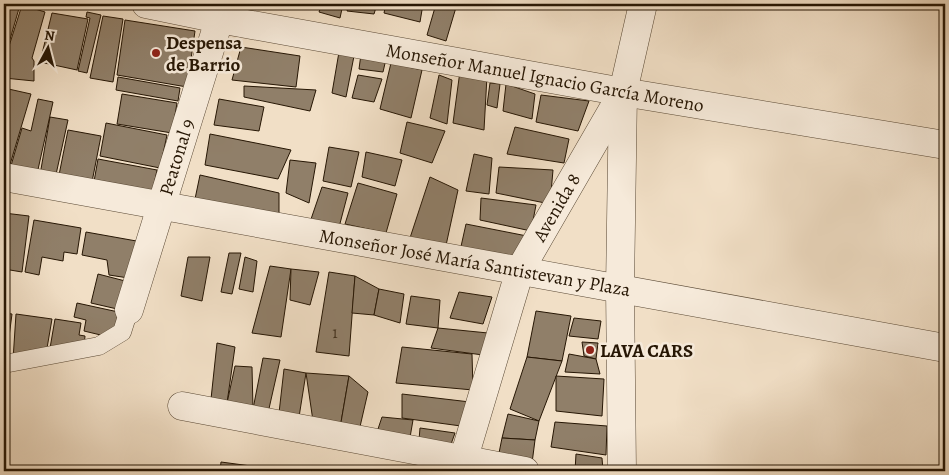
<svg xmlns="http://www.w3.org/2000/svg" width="949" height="475" font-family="Alegreya,serif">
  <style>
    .building { fill: #907f69; stroke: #261604 }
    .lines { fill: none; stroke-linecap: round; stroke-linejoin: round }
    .lane-casing { stroke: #594834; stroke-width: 19 }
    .street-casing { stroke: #594834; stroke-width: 29 }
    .lane { stroke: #f6eada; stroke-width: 18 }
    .street { stroke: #f6eada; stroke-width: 28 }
    .poi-dot { fill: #8f2418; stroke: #f6eada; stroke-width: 2 }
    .labels { text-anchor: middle; stroke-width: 5; stroke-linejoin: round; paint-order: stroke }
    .number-label { font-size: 16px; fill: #40301d }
    .poi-label { font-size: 19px; font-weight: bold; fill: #261604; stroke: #f6eada; text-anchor: start }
    .street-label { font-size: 19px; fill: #261604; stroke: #f6eada }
  </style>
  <rect width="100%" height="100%" fill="#f1dfc6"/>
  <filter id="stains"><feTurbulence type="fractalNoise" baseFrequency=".004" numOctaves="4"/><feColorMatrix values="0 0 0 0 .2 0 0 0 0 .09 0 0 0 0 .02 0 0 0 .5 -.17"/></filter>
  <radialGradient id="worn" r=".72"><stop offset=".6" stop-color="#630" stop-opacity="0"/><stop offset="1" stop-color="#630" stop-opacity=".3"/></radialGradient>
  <g class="building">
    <polygon points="4,4 20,5 4,60"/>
    <polygon points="322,4 343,4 340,18 319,12"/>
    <polygon points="349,4 377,4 374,14 347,11"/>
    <polygon points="386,4 423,4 420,22 384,13"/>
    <polygon points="436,4 457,4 446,41 427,35"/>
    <polygon points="22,5 45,12 32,58 34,61 34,81 4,78 4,62"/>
    <polygon points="87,12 101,15 87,73 78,71 90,18 86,17"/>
    <polygon points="52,13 88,19 77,70 40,62"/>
    <polygon points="103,16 123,19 113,82 90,78"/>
    <polygon points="125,20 195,31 187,87 117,75"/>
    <polygon points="241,47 300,56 296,87 232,80"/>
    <polygon points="339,52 354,56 346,97 332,93"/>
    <polygon points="361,54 386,59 383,72 359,69"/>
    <polygon points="391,63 422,70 411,118 380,109"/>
    <polygon points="460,71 487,76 484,130 453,123"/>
    <polygon points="358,75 382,79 374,102 352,98"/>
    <polygon points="439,75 452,80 447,124 430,118"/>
    <polygon points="118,77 180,88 178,101 116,90"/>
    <polygon points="490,83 500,84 497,108 487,105"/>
    <polygon points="506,84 535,94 532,119 503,111"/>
    <polygon points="244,86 316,90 310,111 244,97"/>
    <polygon points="4,88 31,94 9,168 4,167"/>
    <polygon points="122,94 177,103 172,133 117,124"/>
    <polygon points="541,95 589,101 578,131 536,122"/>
    <polygon points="38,99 53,102 37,174 10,169 22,128 31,131"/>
    <polygon points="219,99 264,107 259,131 214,125"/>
    <polygon points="50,117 68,120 55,179 40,175"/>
    <polygon points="407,122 445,131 432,163 400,153"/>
    <polygon points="106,123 167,135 160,168 100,156"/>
    <polygon points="515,127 569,139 564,163 507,154"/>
    <polygon points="68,130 101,136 91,187 58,180"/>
    <polygon points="210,134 291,150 278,179 205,165"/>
    <polygon points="329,147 359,152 351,187 323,181"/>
    <polygon points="366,152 402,160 395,186 362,177"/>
    <polygon points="474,154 492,158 489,194 466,191"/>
    <polygon points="98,159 157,170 151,199 93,187"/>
    <polygon points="290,160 316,163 309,203 286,193"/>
    <polygon points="499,167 553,170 550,204 496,193"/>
    <polygon points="200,175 279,193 279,218 195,199"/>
    <polygon points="430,177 458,190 445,250 408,244"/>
    <polygon points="358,183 397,194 386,233 345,224"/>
    <polygon points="322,187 348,193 338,231 309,225"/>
    <polygon points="481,198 536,205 531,231 480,220"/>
    <polygon points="4,213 29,216 22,272 4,269"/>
    <polygon points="34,220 81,228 77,254 64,252 63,261 42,257 39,275 25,272"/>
    <polygon points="466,224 532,237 517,263 460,251"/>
    <polygon points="86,232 142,242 135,279 109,275 107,260 82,255"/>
    <polygon points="229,253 241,253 232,294 221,292"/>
    <polygon points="188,257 210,257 202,301 181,296"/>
    <polygon points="245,257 257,261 253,292 239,289"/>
    <polygon points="270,266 291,269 281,337 252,333"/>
    <polygon points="291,269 319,272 310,305 290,300"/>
    <polygon points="329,272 355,276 349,356 316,352"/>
    <polygon points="98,274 133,283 126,311 91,303"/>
    <polygon points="355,276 379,289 374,315 352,313"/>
    <polygon points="379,289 404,294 400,323 374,315"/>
    <polygon points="459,292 492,297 483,324 450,318"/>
    <polygon points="411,296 440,300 438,328 406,324"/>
    <polygon points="77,303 123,313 109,337 84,331 86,320 74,317"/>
    <polygon points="536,311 571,316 562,361 527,357"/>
    <polygon points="4,313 12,314 6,360 4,360"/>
    <polygon points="16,314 52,319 46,354 13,360"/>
    <polygon points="574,318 601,321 598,339 569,336"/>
    <polygon points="55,319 81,323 79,335 85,336 84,347 49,354"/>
    <polygon points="438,328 488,333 483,355 431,348"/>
    <polygon points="582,342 598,343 596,359 584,356"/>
    <polygon points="217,343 235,347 227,403 211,399"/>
    <polygon points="402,347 472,354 473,390 396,383"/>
    <polygon points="569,354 596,359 600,374 565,372"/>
    <polygon points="527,357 562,361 539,421 510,409"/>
    <polygon points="263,358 280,360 268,413 253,409"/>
    <polygon points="235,366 252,367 253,409 227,403"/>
    <polygon points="284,369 306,373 299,417 279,413"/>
    <polygon points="306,373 349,376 340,428 313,421"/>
    <polygon points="349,376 368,392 359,431 340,428"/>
    <polygon points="556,376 604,379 602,416 556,411"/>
    <polygon points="402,394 470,402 461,426 402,418"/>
    <polygon points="508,414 539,421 535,440 502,438"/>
    <polygon points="382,417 413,420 408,449 376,435"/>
    <polygon points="555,422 607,426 606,455 551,447"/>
    <polygon points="420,428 455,433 450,447 419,440"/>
    <polygon points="502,438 535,440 531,471 497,463"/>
    <polygon points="576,454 602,458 603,471 575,471"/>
    <polygon points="221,462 251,466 250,471 220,471"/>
  </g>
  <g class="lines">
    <g class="lane-casing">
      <polyline id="lane" points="4,364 99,346 122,332 129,310"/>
    </g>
    <g class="street-casing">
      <g id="street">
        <polyline points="146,4 219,19 623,92 945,145"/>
        <polyline points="4,177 945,348"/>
        <polyline points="129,310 224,4"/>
        <polyline points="182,406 525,471"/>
        <polyline points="460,471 520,270 623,92 643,4"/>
        <polyline points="622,471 620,288 623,93"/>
      </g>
    </g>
    <use href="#lane" class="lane"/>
    <use href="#street" class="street"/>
  </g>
  <g class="poi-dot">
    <circle cx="156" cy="53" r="5"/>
    <circle cx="590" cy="350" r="5"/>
  </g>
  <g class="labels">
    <g class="number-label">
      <text x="335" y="338">1</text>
    </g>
    <g class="poi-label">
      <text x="166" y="49">Despensa<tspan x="166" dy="22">de Barrio</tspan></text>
      <text x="600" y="357">LAVA CARS</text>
    </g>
    <g class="street-label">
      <text transform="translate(545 77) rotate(10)" y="7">Monseñor Manuel Ignacio García Moreno</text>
      <text transform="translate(176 157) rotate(-73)" y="7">Peatonal 9</text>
      <text transform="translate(556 207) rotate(-60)" y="7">Avenida 8</text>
      <text transform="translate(475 262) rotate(10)" y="7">Monseñor José María Santistevan y Plaza</text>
    </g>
  </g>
  <rect width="949" height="475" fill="none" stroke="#f1dfc6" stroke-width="20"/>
  <rect x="5" y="5" width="939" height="465" fill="none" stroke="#261604" stroke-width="2.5"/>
  <rect x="10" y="10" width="929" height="455" fill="none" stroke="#261604"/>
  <g transform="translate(48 48) rotate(7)" stroke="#f6eada" stroke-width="4" paint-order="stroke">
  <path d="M0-4L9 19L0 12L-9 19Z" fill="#261604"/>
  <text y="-8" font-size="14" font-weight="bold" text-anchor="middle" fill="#261604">N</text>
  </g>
  <rect width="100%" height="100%" filter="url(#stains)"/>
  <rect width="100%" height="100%" fill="url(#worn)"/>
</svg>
